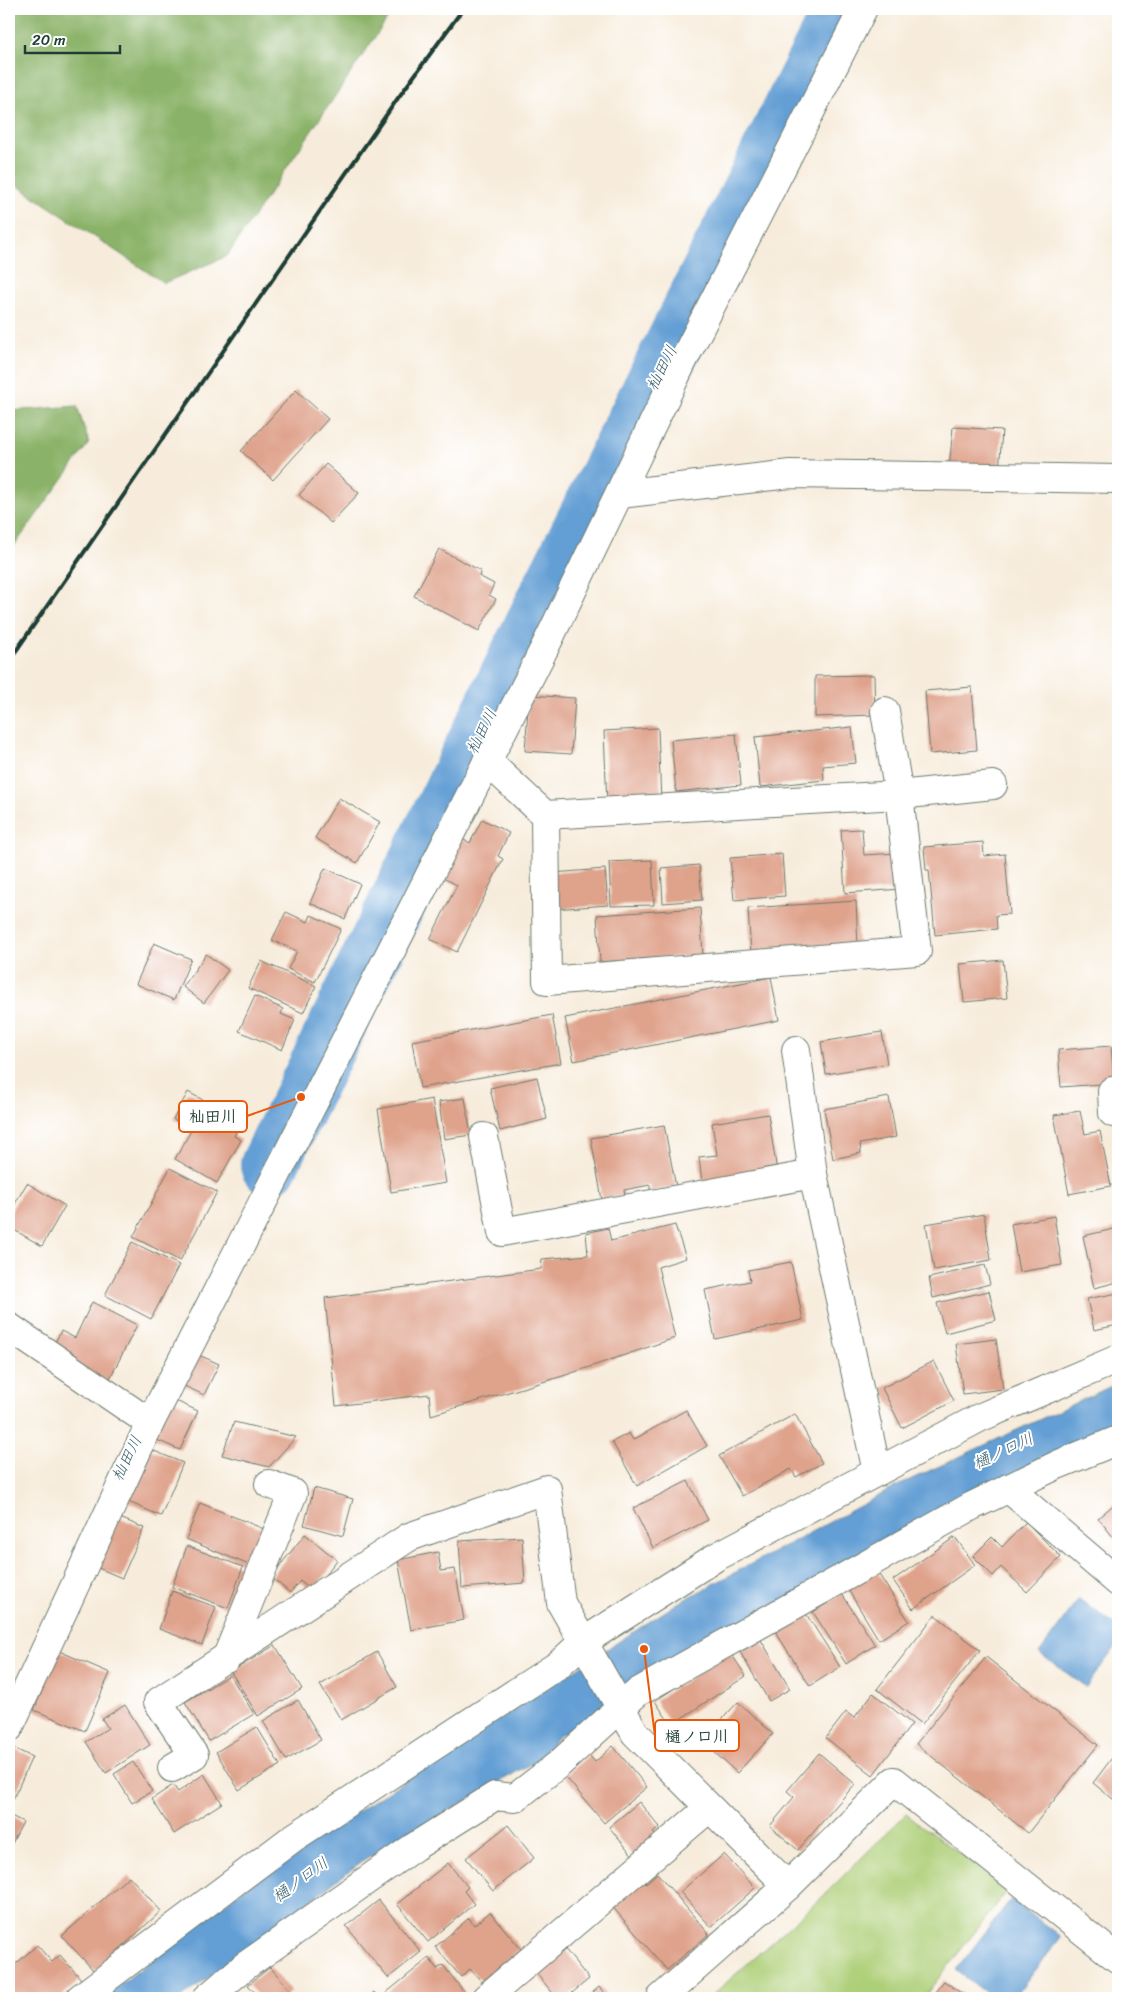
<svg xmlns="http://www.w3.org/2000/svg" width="1127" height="2007" font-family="Sriracha,'Klee One',sans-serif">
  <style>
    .green { fill: #adcf77; stroke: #668656 }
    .forest { fill: #8ab268; stroke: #54784e }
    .water { fill: #649fd4; stroke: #426e84 }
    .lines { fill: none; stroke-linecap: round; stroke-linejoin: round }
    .river { stroke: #649fd4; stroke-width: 58 }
    .building { fill: #dfa28b }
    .street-casing { stroke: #6b7a6e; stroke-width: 30 }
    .street { stroke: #fff; stroke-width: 28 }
    .rail { stroke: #1f3d34; stroke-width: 4 }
    .labels { text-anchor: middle; stroke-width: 4; stroke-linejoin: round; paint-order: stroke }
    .water-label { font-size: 16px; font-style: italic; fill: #375f6c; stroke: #fff }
    .leader { fill: none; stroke: #e8590c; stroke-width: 2 }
    .callout-dot { fill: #e8590c; stroke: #fff; stroke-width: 2 }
    .callout { fill: #fff; stroke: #e8590c; stroke-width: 2 }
    .callout-label { font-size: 16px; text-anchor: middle; font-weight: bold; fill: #1f3d34 }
  </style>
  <rect width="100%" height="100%" fill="#fff"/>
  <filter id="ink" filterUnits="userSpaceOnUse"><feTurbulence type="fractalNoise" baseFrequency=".02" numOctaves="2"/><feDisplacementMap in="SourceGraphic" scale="10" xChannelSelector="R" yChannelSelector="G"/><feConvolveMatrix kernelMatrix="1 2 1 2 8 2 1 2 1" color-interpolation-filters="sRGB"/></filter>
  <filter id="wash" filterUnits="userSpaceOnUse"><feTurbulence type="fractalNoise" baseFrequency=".0096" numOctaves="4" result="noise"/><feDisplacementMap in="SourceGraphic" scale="20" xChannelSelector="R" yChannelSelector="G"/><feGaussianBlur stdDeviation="1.12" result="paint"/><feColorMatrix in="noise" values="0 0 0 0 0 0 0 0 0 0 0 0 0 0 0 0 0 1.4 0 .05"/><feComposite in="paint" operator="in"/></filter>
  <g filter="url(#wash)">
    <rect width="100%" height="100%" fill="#f7ecdb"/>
    <polygon class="green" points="906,1814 1008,1890 923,1998 709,1998 820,1899"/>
    <g class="forest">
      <polygon points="9,9 394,9 227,256 164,283 9,180"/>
      <polygon points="77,406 89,443 9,553 9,411"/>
    </g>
    <g class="water">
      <polygon points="1118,1383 1118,1425 559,1735 539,1759 365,1859 181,1998 103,1998 272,1867 678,1603 901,1484"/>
      <polygon points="1079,1599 1118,1627 1118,1644 1086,1687 1039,1653"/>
      <polygon points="1011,1899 1061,1937 1014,1998 993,1998 956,1970"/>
    </g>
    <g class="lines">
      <polyline class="river" points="269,1165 557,577 842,9"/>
    </g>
    <g id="blocks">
      <g class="building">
        <polygon points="296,390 328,419 273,480 241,451"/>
        <polygon points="953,427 1002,430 999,473 949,469"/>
        <polygon points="326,464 359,493 331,523 299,495"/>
        <polygon points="439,549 481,571 479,576 494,584 489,595 496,599 479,631 414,596"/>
        <polygon points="874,675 875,715 815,717 815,676"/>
        <polygon points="972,687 977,750 930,754 925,691"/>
        <polygon points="529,695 575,698 571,754 525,751"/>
        <polygon points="852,727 856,763 823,766 824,780 760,787 755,737"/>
        <polygon points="658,728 661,802 607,805 604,731"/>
        <polygon points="736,734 741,785 676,792 671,740"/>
        <polygon points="339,798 380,822 357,863 315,838"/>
        <polygon points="482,819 509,833 498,856 503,859 457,952 430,939 457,885 439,876 458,837 470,843"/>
        <polygon points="862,829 864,855 899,853 902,889 845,893 841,830"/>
        <polygon points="983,842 984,856 1005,854 1010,914 996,915 997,929 935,935 929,870 926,870 924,847"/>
        <polygon points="782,854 785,896 734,900 730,858"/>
        <polygon points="652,860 654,905 611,906 609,862"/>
        <polygon points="699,865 702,900 663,903 661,868"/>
        <polygon points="325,868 360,884 345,919 310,903"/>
        <polygon points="605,869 608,905 554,909 552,873"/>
        <polygon points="856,901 858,948 751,955 748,908"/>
        <polygon points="700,908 703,955 600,962 597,915"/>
        <polygon points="286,912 308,922 311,915 341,929 315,982 288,969 297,951 272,940"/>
        <polygon points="154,943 191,959 174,1000 136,984"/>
        <polygon points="206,954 228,970 204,1003 183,987"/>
        <polygon points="1003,960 1007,998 964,1002 960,964"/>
        <polygon points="261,961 316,986 303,1013 248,988"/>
        <polygon points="771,977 779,1020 574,1061 565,1018"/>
        <polygon points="255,996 283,1009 281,1014 295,1020 282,1050 239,1031"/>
        <polygon points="552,1015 561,1063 420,1088 412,1041"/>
        <polygon points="882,1032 887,1064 826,1074 821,1042"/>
        <polygon points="1111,1046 1114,1083 1061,1087 1058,1050"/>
        <polygon points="537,1077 547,1119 500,1131 490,1088"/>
        <polygon points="188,1092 242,1121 234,1136 241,1140 217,1183 175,1159 192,1129 173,1119"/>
        <polygon points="889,1097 896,1137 860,1144 861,1153 833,1159 824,1109"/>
        <polygon points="465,1098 471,1135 444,1139 439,1102"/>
        <polygon points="432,1099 446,1183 391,1192 378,1109"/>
        <polygon points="1080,1111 1085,1134 1100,1131 1111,1186 1069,1194 1054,1115"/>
        <polygon points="768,1114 777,1171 702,1182 699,1157 717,1155 712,1123"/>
        <polygon points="664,1125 676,1187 650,1191 650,1185 624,1190 625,1195 602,1200 591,1138"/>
        <polygon points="170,1168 217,1192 180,1261 133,1237"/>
        <polygon points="27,1183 65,1206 42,1246 9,1227 9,1214"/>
        <polygon points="984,1214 991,1260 934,1270 926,1224"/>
        <polygon points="1054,1216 1062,1265 1019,1272 1011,1224"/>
        <polygon points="675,1225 686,1258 658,1267 675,1338 563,1376 431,1415 429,1394 336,1406 325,1298 541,1269 542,1259 588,1255 586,1233 608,1228 611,1241"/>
        <polygon points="1118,1228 1118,1282 1094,1288 1083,1236"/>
        <polygon points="132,1242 179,1265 151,1319 105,1295"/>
        <polygon points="791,1262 803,1320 715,1339 705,1290 750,1281 748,1270"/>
        <polygon points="985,1265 990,1284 933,1298 929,1278"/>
        <polygon points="989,1291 996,1320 945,1333 937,1303"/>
        <polygon points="1118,1293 1118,1325 1094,1330 1087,1299"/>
        <polygon points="92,1302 137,1325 108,1382 50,1352 61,1331 75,1338"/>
        <polygon points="996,1339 1003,1389 963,1394 956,1344"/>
        <polygon points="192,1352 219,1364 204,1395 178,1383"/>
        <polygon points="934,1361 954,1401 902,1428 882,1388"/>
        <polygon points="167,1397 198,1411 180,1450 150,1437"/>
        <polygon points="686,1410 707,1446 637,1486 612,1442 629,1433 633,1440"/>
        <polygon points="795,1414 822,1463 796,1477 791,1469 742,1496 719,1456"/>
        <polygon points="234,1422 296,1437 269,1467 222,1455"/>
        <polygon points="147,1448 183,1463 161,1516 124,1500"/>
        <polygon points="688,1481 708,1520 653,1548 633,1508"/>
        <polygon points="314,1488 353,1499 343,1536 304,1525"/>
        <polygon points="1118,1501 1118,1543 1098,1518"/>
        <polygon points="200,1503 264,1529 249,1565 186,1539"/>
        <polygon points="113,1515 144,1528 122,1578 91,1565"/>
        <polygon points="1026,1522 1061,1557 1027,1592 1001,1567 993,1576 973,1556 992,1537 1002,1547"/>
        <polygon points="305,1534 337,1560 312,1591 300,1581 290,1593 271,1577"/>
        <polygon points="522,1537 525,1583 462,1588 459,1541"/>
        <polygon points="955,1537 975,1565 913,1609 893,1580"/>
        <polygon points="187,1546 243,1567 228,1608 172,1587"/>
        <polygon points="438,1552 441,1571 455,1569 464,1620 411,1630 398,1560"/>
        <polygon points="876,1570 909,1621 879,1640 847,1588"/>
        <polygon points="172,1591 216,1607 202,1645 159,1629"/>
        <polygon points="842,1594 875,1645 846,1664 813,1612"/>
        <polygon points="805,1612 840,1667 810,1686 775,1631"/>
        <polygon points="935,1615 980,1650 922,1724 877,1689"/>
        <polygon points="761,1640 790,1689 769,1701 740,1652"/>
        <polygon points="275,1645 302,1689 258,1716 231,1672"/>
        <polygon points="59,1651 110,1673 85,1731 34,1710"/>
        <polygon points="377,1652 397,1687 341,1720 320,1685"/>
        <polygon points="730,1652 746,1676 671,1725 655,1701"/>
        <polygon points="986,1657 1098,1745 1028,1833 916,1744"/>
        <polygon points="230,1675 254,1714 209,1741 185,1702"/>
        <polygon points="873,1693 912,1724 873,1775 826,1738 846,1712 854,1718"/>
        <polygon points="298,1700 321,1740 286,1760 263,1721"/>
        <polygon points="738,1702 773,1734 737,1773 702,1741"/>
        <polygon points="125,1705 150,1745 106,1773 86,1742 108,1728 102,1719"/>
        <polygon points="257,1727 280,1765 239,1790 216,1752"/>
        <polygon points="9,1746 32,1757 11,1804 9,1803"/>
        <polygon points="613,1746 647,1787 604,1823 565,1776 589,1755 595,1762"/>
        <polygon points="1118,1750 1118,1803 1093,1783"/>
        <polygon points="819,1753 855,1784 798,1850 770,1826 794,1797 787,1791"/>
        <polygon points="133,1762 152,1791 132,1803 114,1774"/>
        <polygon points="204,1774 222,1803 174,1834 152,1799 173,1785 178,1792"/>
        <polygon points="639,1802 660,1827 653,1833 658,1838 634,1857 609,1827"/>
        <polygon points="9,1815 23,1822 9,1849"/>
        <polygon points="508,1825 534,1858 493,1891 466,1858"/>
        <polygon points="724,1854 755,1888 711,1927 680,1892"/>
        <polygon points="448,1863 468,1887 464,1891 474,1904 428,1942 397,1904"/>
        <polygon points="657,1873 709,1934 667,1970 610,1904 642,1878 646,1883"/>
        <polygon points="129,1876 161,1911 95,1972 62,1936"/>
        <polygon points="379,1900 421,1952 388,1978 346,1926"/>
        <polygon points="490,1912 521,1949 482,1982 470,1969 461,1977 435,1947 469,1918 474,1925"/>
        <polygon points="37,1945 52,1962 60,1955 81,1979 60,1998 10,1998 9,1970"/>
        <polygon points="564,1948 589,1979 566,1998 557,1998 535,1972"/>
        <polygon points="429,1958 437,1969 443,1965 468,1997 391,1998 386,1993"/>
        <polygon points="270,1967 291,1991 283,1998 260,1998 248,1985"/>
        <polygon points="944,1981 968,1998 930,1998"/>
        <polygon points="599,1987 609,1998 586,1998"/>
        <polygon points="374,1992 379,1998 367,1998"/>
      </g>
    </g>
  </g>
  <g filter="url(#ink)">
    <use href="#blocks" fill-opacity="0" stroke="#6b7a6e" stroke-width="1"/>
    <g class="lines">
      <g class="street-casing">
        <g id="street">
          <polyline points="620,494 790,474 1118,479"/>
          <polyline points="487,761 545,815 899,795 993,785"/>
          <polyline points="545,815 547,981 917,951 899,795 885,711"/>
          <polyline points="796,1050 813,1174 877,1472"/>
          <polyline points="1112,1091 1113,1113 1118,1113"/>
          <polyline points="484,1137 502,1232 813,1174"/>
          <polyline points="9,1327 150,1423"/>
          <polyline points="1008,1488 1118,1582"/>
          <polyline points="226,1659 293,1493 269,1484"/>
          <polyline points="9,1728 150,1423 415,904 549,639 683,361 863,9"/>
          <polyline points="172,1768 194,1755 158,1702 409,1537 547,1489 561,1603 635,1733 788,1886"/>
          <polyline points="80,1998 293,1838 558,1665 583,1642 716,1557 979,1418 1118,1359"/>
          <polyline points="207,1998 245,1966 414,1847 495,1796 515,1798 559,1764 638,1692 972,1506 1057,1465 1118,1440"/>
          <polyline points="486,1998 709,1808"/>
          <polyline points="661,1998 788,1886 894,1781 1118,1959"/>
        </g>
      </g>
      <use href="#street" class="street"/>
      <polyline class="rail" points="9,661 398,98 463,9"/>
    </g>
  </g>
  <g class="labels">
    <g class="water-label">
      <text transform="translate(661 368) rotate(-63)" y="6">杣田川</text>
      <text transform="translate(481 731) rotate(-64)" y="6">杣田川</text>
      <text transform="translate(1003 1450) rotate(-25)" y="6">樋ノ口川</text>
      <text transform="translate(126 1458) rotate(-64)" y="6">杣田川</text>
      <text transform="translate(300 1879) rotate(-36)" y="6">樋ノ口川</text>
    </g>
  </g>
  <path class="leader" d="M301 1097L247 1116M644 1649L655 1736"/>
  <g class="callout-dot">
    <circle cx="301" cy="1097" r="5"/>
    <circle cx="644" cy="1649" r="5"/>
  </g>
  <g class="callout">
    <rect x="179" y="1101" width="68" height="31" rx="5"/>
    <rect x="655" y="1720" width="84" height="31" rx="5"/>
  </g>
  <g class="callout-label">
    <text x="213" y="1122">杣田川</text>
    <text x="697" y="1742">樋ノ口川</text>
  </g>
  <rect width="1127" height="2007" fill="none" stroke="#fff" stroke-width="30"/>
  <path d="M25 45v8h95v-8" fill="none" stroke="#1f3d34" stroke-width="2.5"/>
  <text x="32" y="45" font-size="15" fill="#1f3d34" stroke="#ffffff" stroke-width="4" paint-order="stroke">20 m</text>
</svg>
